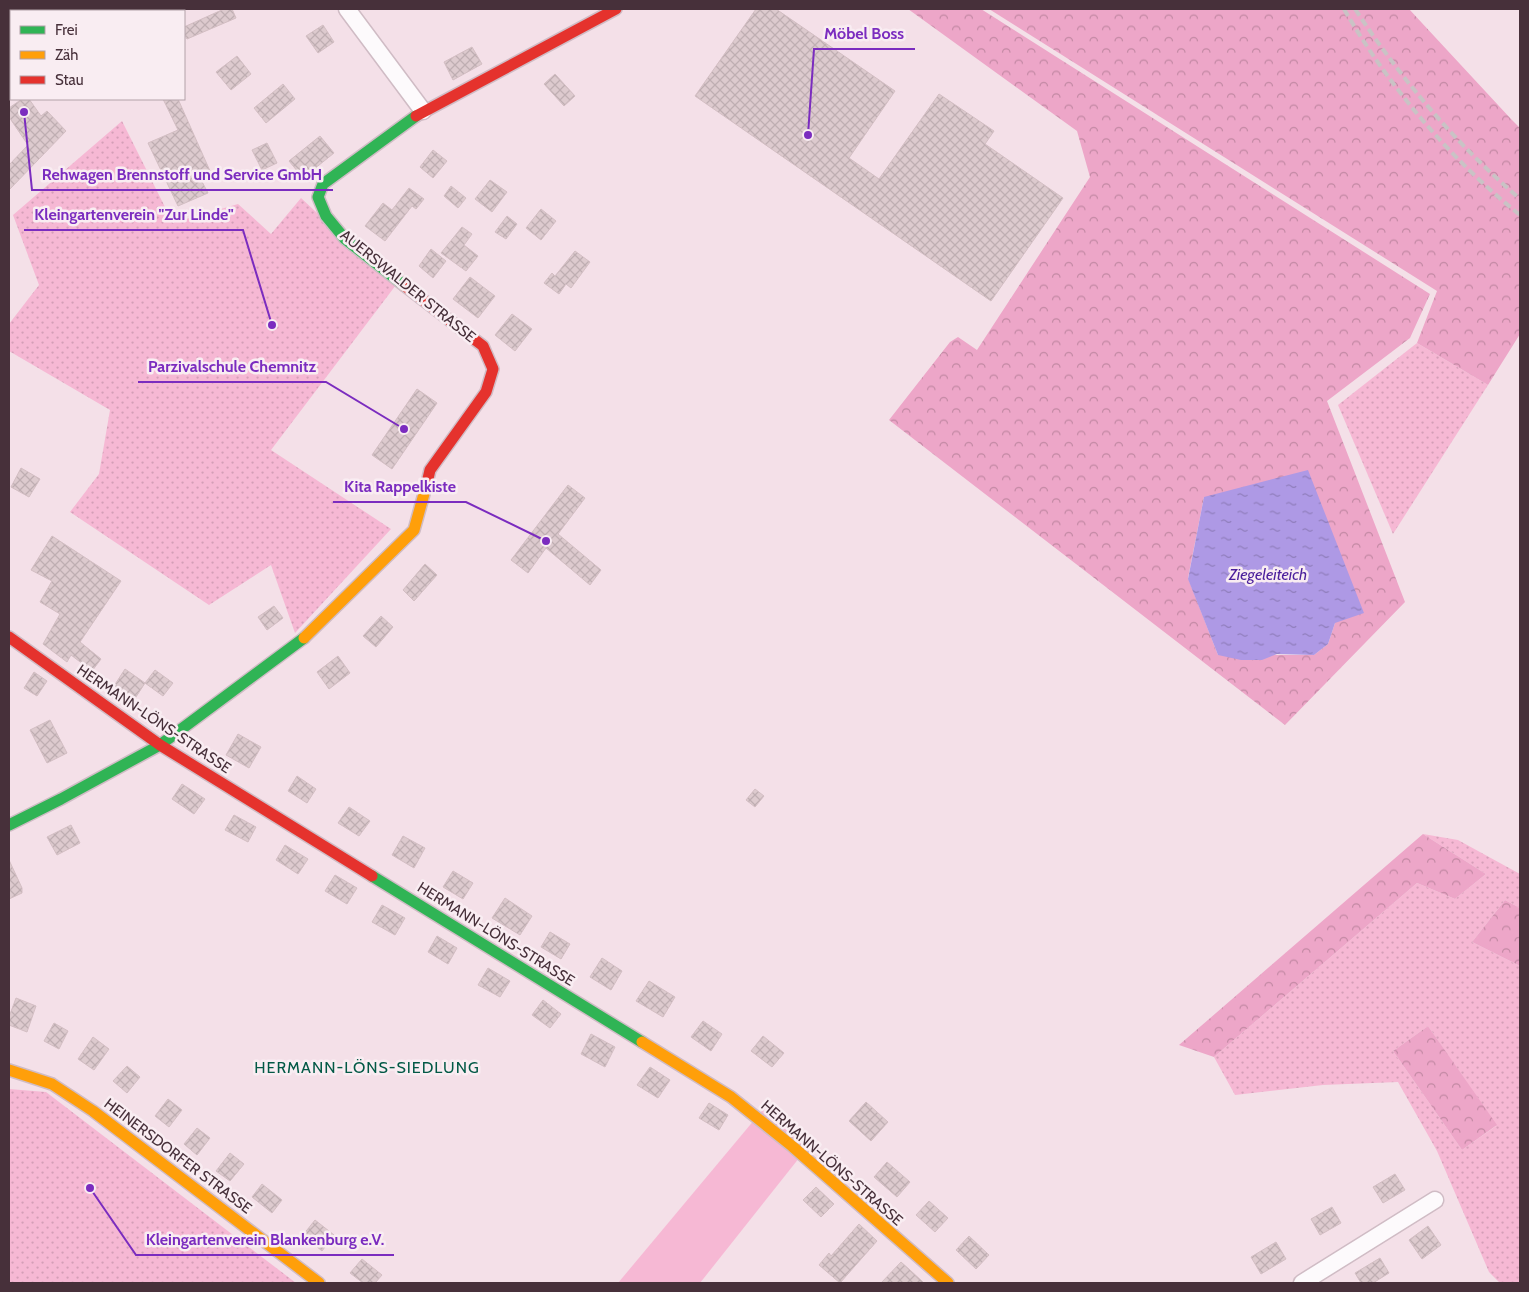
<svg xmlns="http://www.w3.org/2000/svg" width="1529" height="1292" font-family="Cabin,sans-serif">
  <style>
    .grass { fill: url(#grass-dots); fill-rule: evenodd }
    .forest { fill: url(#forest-crowns); fill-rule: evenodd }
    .park { fill: #f6b8d4 }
    .water { fill: url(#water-ripples) }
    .building { fill: url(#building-cross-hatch); stroke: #d3bec3 }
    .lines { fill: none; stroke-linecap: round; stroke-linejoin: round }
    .street-casing { stroke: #d0bcc5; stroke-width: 19 }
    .fast-casing { stroke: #d0bcc5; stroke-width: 14 }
    .slow-casing { stroke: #d0bcc5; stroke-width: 14 }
    .jam-casing { stroke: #d0bcc5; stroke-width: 14 }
    .street { stroke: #fdfafc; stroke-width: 16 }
    .fast { stroke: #30b455; stroke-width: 11 }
    .slow { stroke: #ff9f0a; stroke-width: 11 }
    .jam { stroke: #e5322d; stroke-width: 11 }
    .rail { stroke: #c9c3c5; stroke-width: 4; stroke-dasharray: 8 4; stroke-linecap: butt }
    .labels { text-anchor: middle; stroke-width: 5; stroke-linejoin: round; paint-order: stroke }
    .street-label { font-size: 15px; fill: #47303a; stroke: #f9edf2 }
    .water-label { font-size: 16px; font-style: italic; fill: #4b1f9c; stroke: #f9edf2 }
    .neighbourhood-label { font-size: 16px; letter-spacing: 1px; fill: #035946; stroke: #f9edf2 }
    .leader { fill: none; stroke: #7b2cbf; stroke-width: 2 }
    .callout-dot { fill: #7b2cbf; stroke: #f9edf2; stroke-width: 2 }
    .callout-label { font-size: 16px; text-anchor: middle; font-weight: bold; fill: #7b2cbf; stroke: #f9edf2; stroke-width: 5; stroke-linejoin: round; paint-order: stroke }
  </style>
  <defs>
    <pattern id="grass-dots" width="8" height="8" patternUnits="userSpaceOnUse" patternTransform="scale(1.25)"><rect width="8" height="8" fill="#f6b8d4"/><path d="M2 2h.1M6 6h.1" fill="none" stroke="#d49eb7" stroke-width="1.8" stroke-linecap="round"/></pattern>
    <pattern id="forest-crowns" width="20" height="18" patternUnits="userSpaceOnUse" patternTransform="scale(1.25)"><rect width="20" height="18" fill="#eda6c8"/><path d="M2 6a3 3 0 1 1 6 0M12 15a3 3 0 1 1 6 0" fill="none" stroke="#c288a3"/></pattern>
    <pattern id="water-ripples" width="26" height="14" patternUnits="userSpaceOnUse" patternTransform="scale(1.25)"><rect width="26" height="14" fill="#ae99e5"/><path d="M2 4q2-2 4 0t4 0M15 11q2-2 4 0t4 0" fill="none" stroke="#8f7dbb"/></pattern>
    <pattern id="building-cross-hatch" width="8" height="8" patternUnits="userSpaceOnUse" patternTransform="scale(1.25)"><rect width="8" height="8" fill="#ddcace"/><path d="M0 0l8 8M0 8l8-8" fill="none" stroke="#bfaeb2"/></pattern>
  </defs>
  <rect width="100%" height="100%" fill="#f4e0e8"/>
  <g class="grass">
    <polygon points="122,121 173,223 238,204 271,234 301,198 345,239 399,281 271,450 391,529 295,633 271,565 209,605 70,512 99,474 110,410 9,351 9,324 39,285 13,215"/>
    <polygon points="1417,343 1488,385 1393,534 1338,405"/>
    <path d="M1423 834 1458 840 1520 874V908L1505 900 1472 942 1520 966V1283H1500L1489 1272 1437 1151 1398 1082 1323 1085 1235 1095 1214 1057 1417 883 1455 899 1486 874ZM1428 1026 1496 1126 1462 1150 1393 1051Z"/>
    <polygon points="9,1089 46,1092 296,1283 9,1283"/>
  </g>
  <g class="forest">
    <path d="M908 9H981L1430 294 1410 338 1327 401 1405 602 1285 725 889 420 950 342 958 337 977 350 1090 177 1077 131ZM1204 497 1335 623 1328 644 1314 655H1218L1188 578Z"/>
    <polygon points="989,9 1409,9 1511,119 1520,128 1520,334 1488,385 1417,343 1437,291"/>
    <polygon points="1423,834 1486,874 1455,899 1417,883 1214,1057 1179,1045"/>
    <polygon points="1505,900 1520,908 1520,966 1472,942"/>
    <polygon points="1428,1026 1497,1125 1462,1150 1393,1051"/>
  </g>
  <polygon class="park" points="765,1107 811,1143 700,1283 618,1283"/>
  <polygon class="water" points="1308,470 1364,613 1335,623 1328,644 1314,655 1277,654 1262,660 1241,660 1218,655 1188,579 1204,497"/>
  <g class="building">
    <polygon points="224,9 232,9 236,18 187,39 184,33 184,27"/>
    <polygon points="756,9 776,9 895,91 849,158 879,179 939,94 994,131 985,144 1063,198 991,301 695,96"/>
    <polygon points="323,25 334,42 318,53 306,36"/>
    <polygon points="472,47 482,64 453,80 444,62"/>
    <polygon points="237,56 251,74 231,90 216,72"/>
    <polygon points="555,74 575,96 564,106 544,84"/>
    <polygon points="283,84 295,99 266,123 254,108"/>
    <polygon points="22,99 29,99 41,116 47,111 66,131 9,190 9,165 28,145 9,117 9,108"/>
    <polygon points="163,99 178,99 210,171 199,176 208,193 178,206 148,143 178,130"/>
    <polygon points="320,136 334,153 303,178 289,161"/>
    <polygon points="267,143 277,163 262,170 252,150"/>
    <polygon points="433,150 447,161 433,178 420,167"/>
    <polygon points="490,180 507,192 492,212 475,199"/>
    <polygon points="451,186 466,198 458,208 444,196"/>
    <polygon points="409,188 424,199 416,209 412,206 385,241 365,226 383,203 392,210"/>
    <polygon points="541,209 556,221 541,240 526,228"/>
    <polygon points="507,216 517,224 506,239 495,232"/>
    <polygon points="462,227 472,234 464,245 478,256 466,271 441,253"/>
    <polygon points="431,249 446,261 433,278 419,266"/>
    <polygon points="575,251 590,262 571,288 566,284 559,294 544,283 552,273 555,276"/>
    <polygon points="470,277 495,296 478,318 453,299"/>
    <polygon points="512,314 532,329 515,351 495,335"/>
    <polygon points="417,389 437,403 392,469 372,455"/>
    <polygon points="21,468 40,479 29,497 11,487"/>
    <polygon points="568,485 585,498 558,534 601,570 590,585 546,548 528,573 511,560"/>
    <polygon points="52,536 121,581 80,642 101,659 92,671 71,655 67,662 43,644 60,614 40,602 52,581 31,570"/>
    <polygon points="425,564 437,575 414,601 403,590"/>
    <polygon points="274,606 283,618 267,630 258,617"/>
    <polygon points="381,616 393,627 376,647 363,636"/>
    <polygon points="338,656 350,673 329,689 317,672"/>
    <polygon points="125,669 145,683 134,700 114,686"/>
    <polygon points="155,670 173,683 163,696 145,683"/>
    <polygon points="34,672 47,681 37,696 24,688"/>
    <polygon points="50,720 67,753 47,763 30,730"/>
    <polygon points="238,734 261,747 249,768 226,755"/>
    <polygon points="297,776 316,789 307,803 288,791"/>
    <polygon points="182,784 205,799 194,814 172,799"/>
    <polygon points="755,789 764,796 755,807 746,800"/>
    <polygon points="349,807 370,821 359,836 338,823"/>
    <polygon points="234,815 256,827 248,842 225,830"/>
    <polygon points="71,825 80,843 57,855 47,837"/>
    <polygon points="403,836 425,848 414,868 392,855"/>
    <polygon points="285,845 308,859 298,874 276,860"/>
    <polygon points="9,860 22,888 22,893 9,899"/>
    <polygon points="453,871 473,883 463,899 443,887"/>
    <polygon points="335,875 357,888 347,904 325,891"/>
    <polygon points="505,898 532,916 520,935 492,918"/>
    <polygon points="382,905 405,918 395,935 372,922"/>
    <polygon points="550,932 570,944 561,959 541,947"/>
    <polygon points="437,936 457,948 448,964 428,952"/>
    <polygon points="602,958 622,971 611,990 590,977"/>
    <polygon points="488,968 510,981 500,997 478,985"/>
    <polygon points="649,981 675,997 663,1017 636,1001"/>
    <polygon points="16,998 36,1006 27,1032 9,1025 9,1017"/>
    <polygon points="543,1000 561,1014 550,1028 532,1015"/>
    <polygon points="703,1021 722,1034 711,1051 691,1037"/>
    <polygon points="54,1023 68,1031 59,1049 44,1041"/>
    <polygon points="591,1034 615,1047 605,1067 581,1054"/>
    <polygon points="763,1036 784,1053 772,1067 751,1051"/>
    <polygon points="93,1037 109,1049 94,1070 78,1059"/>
    <polygon points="127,1066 140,1077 127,1093 113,1081"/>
    <polygon points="650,1067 670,1080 658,1098 637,1085"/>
    <polygon points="168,1099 182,1110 169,1127 155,1116"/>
    <polygon points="866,1102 888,1122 871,1141 849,1121"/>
    <polygon points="709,1103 728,1115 719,1130 699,1118"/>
    <polygon points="197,1128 210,1138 197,1155 184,1144"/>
    <polygon points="230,1153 244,1164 230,1181 216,1171"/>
    <polygon points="887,1162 910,1182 897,1197 874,1177"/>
    <polygon points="1395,1174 1405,1190 1383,1203 1373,1187"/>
    <polygon points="262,1184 282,1200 272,1213 252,1197"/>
    <polygon points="816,1187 834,1204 821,1217 803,1200"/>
    <polygon points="929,1201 948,1218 935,1232 916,1215"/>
    <polygon points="1332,1207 1341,1223 1320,1235 1311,1219"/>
    <polygon points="315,1220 334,1235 322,1251 303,1235"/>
    <polygon points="859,1224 877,1241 840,1283 819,1265 829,1253 831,1256"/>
    <polygon points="1428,1226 1441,1245 1422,1259 1409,1240"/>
    <polygon points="969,1236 989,1255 976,1269 956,1250"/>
    <polygon points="1276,1242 1286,1259 1261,1274 1251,1257"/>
    <polygon points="1380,1258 1389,1273 1373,1283 1361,1283 1355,1273"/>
    <polygon points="362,1259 382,1275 375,1283 363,1283 350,1273"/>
    <polygon points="901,1262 910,1270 924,1283 881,1283"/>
  </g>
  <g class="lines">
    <g class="street-casing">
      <g id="street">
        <polyline points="347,9 423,111"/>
        <polyline points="1302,1283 1435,1200"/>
      </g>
    </g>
    <g class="fast-casing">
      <g id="fast">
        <polyline points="147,11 151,9"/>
        <polyline points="9,92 11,90"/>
        <polyline points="405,286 345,239 326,216 318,197 323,184 416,116"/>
        <polyline points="9,825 61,799 160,745 304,638"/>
        <polyline points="372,876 642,1042"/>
      </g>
    </g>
    <g class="slow-casing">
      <g id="slow">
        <polyline points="304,638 414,530 427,483"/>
        <polyline points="642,1042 731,1097 792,1146 948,1283"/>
        <polyline points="9,1070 52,1084 93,1111 319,1283"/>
      </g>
    </g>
    <g class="jam-casing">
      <g id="jam">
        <polyline points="416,116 616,9"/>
        <polyline points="405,286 483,346 493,369 486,392 430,470 427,483"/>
        <polyline points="9,637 160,745 372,876"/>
      </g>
    </g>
    <use href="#street" class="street"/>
    <use href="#fast" class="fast"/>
    <use href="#slow" class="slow"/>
    <use href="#jam" class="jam"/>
    <g class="rail">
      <path d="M1344 9C1389 87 1450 159 1520 215"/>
      <path d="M1355 9C1402 80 1455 143 1520 199"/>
    </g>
  </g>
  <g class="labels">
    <g class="street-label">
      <text transform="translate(408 286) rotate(39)" y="5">AUERSWALDER STRASSE</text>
      <text transform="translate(154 719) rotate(34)" y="5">HERMANN-LÖNS-STRASSE</text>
      <text transform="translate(496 934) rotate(32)" y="5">HERMANN-LÖNS-STRASSE</text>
      <text transform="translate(178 1156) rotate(37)" y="5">HEINERSDORFER STRASSE</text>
      <text transform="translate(832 1163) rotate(41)" y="5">HERMANN-LÖNS-STRASSE</text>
    </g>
    <g class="water-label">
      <text x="1268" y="580">Ziegeleiteich</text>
    </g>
    <g class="neighbourhood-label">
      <text x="367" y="1073">HERMANN-LÖNS-SIEDLUNG</text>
    </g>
  </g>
  <path class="leader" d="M808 135L814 49H915M24 112L32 190H333M272 325L243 230H24M404 429L326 382H138M546 541L466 502H333M90 1188L136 1255H394"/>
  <g class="callout-dot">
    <circle cx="808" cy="135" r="5"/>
    <circle cx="24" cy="112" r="5"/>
    <circle cx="272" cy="325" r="5"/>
    <circle cx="404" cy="429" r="5"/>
    <circle cx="546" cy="541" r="5"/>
    <circle cx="90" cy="1188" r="5"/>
  </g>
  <g class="callout-label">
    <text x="864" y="39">Möbel Boss</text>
    <text x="182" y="180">Rehwagen Brennstoff und Service GmbH</text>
    <text x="134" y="220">Kleingartenverein "Zur Linde"</text>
    <text x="232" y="372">Parzivalschule Chemnitz</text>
    <text x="400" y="492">Kita Rappelkiste</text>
    <text x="265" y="1245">Kleingartenverein Blankenburg e.V.</text>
  </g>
  <rect width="1529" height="1292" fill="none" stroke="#47303a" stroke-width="20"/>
  <rect x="10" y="10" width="175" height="90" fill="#f9edf2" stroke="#b2a1a8"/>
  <rect x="20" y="26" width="25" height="8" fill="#30b455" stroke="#b2a1a8"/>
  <text x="55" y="35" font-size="15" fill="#47303a">Frei</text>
  <rect x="20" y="51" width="25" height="8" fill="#ff9f0a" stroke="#b2a1a8"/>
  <text x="55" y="60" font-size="15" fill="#47303a">Zäh</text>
  <rect x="20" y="76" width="25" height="8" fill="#e5322d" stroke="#b2a1a8"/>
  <text x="55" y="85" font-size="15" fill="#47303a">Stau</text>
</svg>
